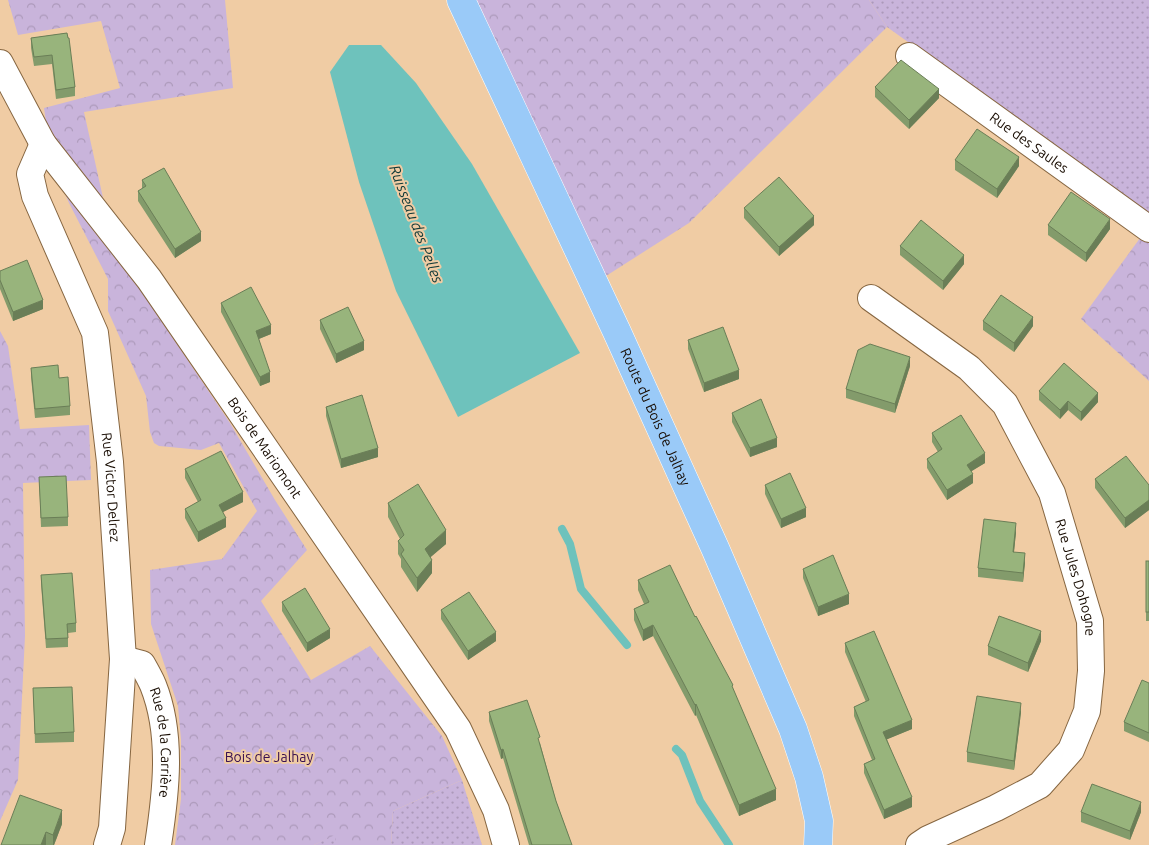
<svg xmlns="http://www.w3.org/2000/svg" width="1149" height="845" font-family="Ubuntu,sans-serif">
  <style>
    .grass { fill: url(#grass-dots) }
    .forest { fill: url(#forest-crowns) }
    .water { fill: #6ec2bc }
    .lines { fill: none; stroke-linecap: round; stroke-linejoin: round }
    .stream { stroke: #6ec2bc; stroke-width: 8 }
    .minor-casing { stroke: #866641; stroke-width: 28 }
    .major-casing { stroke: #fff; stroke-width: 29 }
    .minor { stroke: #fff; stroke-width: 26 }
    .major { stroke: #9acaf8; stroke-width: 28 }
    .wall { fill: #839b6b }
    .shaded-wall { fill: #6a7e57 }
    .building { fill: #98b47c; stroke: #6a7e57 }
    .labels { text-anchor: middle; stroke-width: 4; stroke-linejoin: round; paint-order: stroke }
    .street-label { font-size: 14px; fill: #170b01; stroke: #f0cca4 }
    .park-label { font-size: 14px; fill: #391151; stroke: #f0cca4 }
    .water-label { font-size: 15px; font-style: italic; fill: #123b39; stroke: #f0cca4 }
  </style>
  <defs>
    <pattern id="grass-dots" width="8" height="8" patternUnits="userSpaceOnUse" patternTransform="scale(1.25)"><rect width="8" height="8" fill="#c9b4db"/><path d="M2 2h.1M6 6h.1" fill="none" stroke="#ac99ba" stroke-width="1.8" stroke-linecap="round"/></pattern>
    <pattern id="forest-crowns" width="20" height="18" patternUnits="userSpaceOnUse" patternTransform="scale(1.25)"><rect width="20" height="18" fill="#c9b4db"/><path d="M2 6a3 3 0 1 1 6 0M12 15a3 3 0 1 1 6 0" fill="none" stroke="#ac99ba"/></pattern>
  </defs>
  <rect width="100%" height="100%" fill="#f0cca4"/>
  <g class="grass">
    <polygon points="869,0 1149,0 1149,214 887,27"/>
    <polygon points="462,780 482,845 391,845 393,811"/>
    <polygon points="335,834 335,845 314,845"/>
  </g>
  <g class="forest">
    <polygon points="8,0 225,0 233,88 84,112 115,252 230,423 275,500 307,550 261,601 311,680 370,646 442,736 462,780 393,811 391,845 335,845 335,835 314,845 175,845 181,799 181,740 178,706 151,624 150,570 222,559 257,511 219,443 201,450 159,446 154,443 150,432 146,396 108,311 108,279 69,203 52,162 44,108 120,88 101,21 18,35"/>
    <polygon points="462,0 869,0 887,27 689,223 595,283"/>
    <polygon points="1143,234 1149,239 1149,381 1081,319"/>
    <polygon points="0,331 8,346 20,429 89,425 91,480 23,483 25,636 18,780 0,821"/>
  </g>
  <polygon class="water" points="349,45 381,45 416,83 472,164 580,353 458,417 396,291 359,182 330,72"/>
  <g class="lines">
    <g class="stream">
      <polyline points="562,529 570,544 581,589 627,645"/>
      <polyline points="676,749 682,755 700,801 729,845"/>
    </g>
    <g class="minor-casing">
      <g id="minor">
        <path id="s1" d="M909 56 1149 229"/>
        <path id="s2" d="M0 63 43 144 149 279 458 729 496 810 506 845"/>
        <path id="s3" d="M43 144 30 174 35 196 95 333 110 462 123 659 112 828 107 845"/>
        <path id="s4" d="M871 298 969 368 1005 404 1052 493 1090 621 1091 671 1087 711 1071 750 1040 785 996 808 928 839 919 845"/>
        <path id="s5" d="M123 659 142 664C146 671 150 678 153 685 173 735 166 793 158 845"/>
      </g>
    </g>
    <g class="major-casing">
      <g id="major">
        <path id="s6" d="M461 0 617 332 715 548 793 729 809 777 819 821 818 845"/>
      </g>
    </g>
    <use href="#minor" class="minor"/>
    <use href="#major" class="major"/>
  </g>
  <g class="wall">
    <polygon points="67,33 75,87 75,96 56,99 52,64 34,66 31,48 31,38"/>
    <polygon points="875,87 939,98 909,129 875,97"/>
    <polygon points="955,160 1019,166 997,198 955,170"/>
    <polygon points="142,180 201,241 175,258 138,201 138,191 142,189"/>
    <polygon points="744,208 814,225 779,256 744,218"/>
    <polygon points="1048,225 1110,229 1086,262 1048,235"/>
    <polygon points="900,246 964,264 943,290 900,255"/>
    <polygon points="0,271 43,309 13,321 0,289"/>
    <polygon points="221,303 271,334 259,339 270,382 260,386 221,312"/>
    <polygon points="320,320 364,350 336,363 320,329"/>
    <polygon points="983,321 1033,326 1014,352 983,330"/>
    <polygon points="688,340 739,379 704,392 688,349"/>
    <polygon points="910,366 895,413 846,398 846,389"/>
    <polygon points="31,368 59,378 70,406 70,415 35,418 31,377"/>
    <polygon points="1039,391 1098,402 1081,421 1068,410 1060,419 1039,400"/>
    <polygon points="326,407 378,457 341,468 326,416"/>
    <polygon points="732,413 777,447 750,457 732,422"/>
    <polygon points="932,433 985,463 971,471 973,483 947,500 927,468 927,459 938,452 932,442"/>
    <polygon points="185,469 243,502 223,512 226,527 198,542 185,518 185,509 198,502 185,478"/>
    <polygon points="39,477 68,517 68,526 41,527"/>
    <polygon points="1095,479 1149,485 1149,510 1125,528 1095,488"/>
    <polygon points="765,485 806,517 781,528 765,494"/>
    <polygon points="388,503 446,544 430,557 432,573 417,592 401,567 401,559 398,554 398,541 400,539 388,517"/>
    <polygon points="1016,532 1014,552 1025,562 1023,582 978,577 978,568"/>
    <rect x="1146" y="561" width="3" height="60"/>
    <polygon points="803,569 849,604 818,616 803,578"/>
    <polygon points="41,575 76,623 76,632 68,633 68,647 46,648 41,584"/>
    <polygon points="638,580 695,617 733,689 776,800 739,816 696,715 695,716 653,636 643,641 634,620 634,609 644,604 638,590"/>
    <polygon points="282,602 330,638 307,652 282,611"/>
    <polygon points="441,610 496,641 468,660 441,619"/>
    <polygon points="1041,641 1028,672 988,655 988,646"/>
    <polygon points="845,643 912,729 887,739 912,807 884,819 864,773 864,764 872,760 854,716 854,707 866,702 845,652"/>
    <polygon points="1149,683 1149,742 1124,731 1124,722"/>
    <polygon points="33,688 74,732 74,742 35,743"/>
    <polygon points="489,712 540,743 556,801 572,845 529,845 503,758 501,759 489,721"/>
    <polygon points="1021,712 1014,770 967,762 967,752"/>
    <polygon points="1081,812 1141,812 1130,840 1081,822"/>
    <polygon points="62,824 54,845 1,845"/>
  </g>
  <g class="shaded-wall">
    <polygon points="939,89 939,98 909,129 909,120"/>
    <polygon points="1019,157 1019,166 997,198 997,189"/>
    <polygon points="814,216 814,225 779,256 779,247"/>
    <polygon points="1110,219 1110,229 1086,262 1086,253"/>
    <polygon points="201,232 201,241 175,258 175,249"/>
    <polygon points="964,255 964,264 943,290 943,281"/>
    <polygon points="43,300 43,309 13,321 13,312"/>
    <polygon points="1033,317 1033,326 1014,352 1014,343"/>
    <polygon points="271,325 271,334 256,340 256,331"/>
    <polygon points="364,341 364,350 336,363 336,354"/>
    <polygon points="910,357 910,366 895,413 895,404"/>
    <polygon points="739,370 739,379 704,392 704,383"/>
    <polygon points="270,372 270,382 260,386 260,377"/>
    <polygon points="1098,393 1098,402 1081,421 1081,412"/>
    <polygon points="1068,401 1068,410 1060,419 1060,410"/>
    <polygon points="777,438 777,447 750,457 750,448"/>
    <polygon points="378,448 378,457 341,468 341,459"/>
    <polygon points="985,453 985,463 967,474 967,465"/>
    <polygon points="973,474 973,483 947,500 947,490"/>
    <polygon points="243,492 243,502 219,514 219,505"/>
    <polygon points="1149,500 1149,510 1125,528 1125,518"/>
    <polygon points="806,508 806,517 781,528 781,519"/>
    <polygon points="226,518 226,527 198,542 198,532"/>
    <polygon points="1016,523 1016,532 1013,561 1013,552"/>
    <polygon points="446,530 446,544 425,562 425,549"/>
    <polygon points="1025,553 1025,562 1023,582 1023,573"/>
    <polygon points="432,560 432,573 417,592 417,578"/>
    <polygon points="849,594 849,604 818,616 818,607"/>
    <polygon points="653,625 653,636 643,641 643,630"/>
    <polygon points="330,629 330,638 307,652 307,643"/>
    <polygon points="1041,631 1041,641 1028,672 1028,663"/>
    <polygon points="496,632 496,641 468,660 468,651"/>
    <polygon points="1021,703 1021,712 1014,770 1014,761"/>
    <polygon points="696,704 696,715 695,716 695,705"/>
    <polygon points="912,720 912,729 883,741 883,732"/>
    <polygon points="503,749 503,758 501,759 501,750"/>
    <polygon points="776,789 776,800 739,816 739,805"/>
    <polygon points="912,797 912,807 884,819 884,810"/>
    <polygon points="1141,802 1141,812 1130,840 1130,831"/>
    <polygon points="62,810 62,824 54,845 53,845 53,835"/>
    <polygon points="46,832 46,845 41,845"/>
  </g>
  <g class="building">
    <polygon points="67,33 68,38 69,38 75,87 56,90 52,55 34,57 31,38"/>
    <polygon points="901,60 939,89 909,120 875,87"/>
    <polygon points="977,129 1019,157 997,189 955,160"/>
    <polygon points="164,168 201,232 175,249 138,191 146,186 142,180"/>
    <polygon points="779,177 814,216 779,247 744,208"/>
    <polygon points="1071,192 1110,219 1086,253 1048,225"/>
    <polygon points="921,220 964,255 943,281 900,246"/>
    <polygon points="27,260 43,300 13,312 0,280 0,271"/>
    <polygon points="251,287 271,325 256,331 270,372 260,377 221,303"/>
    <polygon points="1001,295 1033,317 1014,343 983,321"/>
    <polygon points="348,307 364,341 336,354 320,320"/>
    <polygon points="723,327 739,370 704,383 688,340"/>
    <polygon points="870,344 910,357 895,404 846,389 858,350"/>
    <polygon points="1064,363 1098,393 1081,412 1068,401 1060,410 1039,391"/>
    <polygon points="58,365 59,378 68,377 70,406 35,409 31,368"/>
    <polygon points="362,395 378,448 341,459 326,407"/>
    <polygon points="761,399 777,438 750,448 732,413"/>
    <polygon points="961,415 985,453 967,465 973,474 947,490 927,459 942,449 932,433"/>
    <polygon points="221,451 243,492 219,505 226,518 198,532 185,509 201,500 185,469"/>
    <polygon points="1126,456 1149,485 1149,500 1125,518 1095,479"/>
    <polygon points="790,473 806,508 781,519 765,485"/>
    <polygon points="66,476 68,517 41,518 39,477"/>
    <polygon points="418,484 446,530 425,549 432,560 417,578 401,554 404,550 398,541 404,535 388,503"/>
    <polygon points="984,519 1016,523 1013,552 1025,553 1023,573 978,568"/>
    <polygon points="833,555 849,594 818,607 803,569"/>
    <rect x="1146" y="561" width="3" height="51"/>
    <polygon points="670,565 695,617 696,616 733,685 732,686 776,789 739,805 696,704 695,705 653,625 643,630 634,609 649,602 638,580"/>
    <polygon points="72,573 76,623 67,624 68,638 46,639 41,575"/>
    <polygon points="305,588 330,629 307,643 282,602"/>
    <polygon points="469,592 496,632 468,651 441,610"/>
    <polygon points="999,616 1041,631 1028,663 988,646"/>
    <polygon points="874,631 912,720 883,732 912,797 884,810 864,764 875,759 854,707 869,700 845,643"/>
    <polygon points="1142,680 1149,683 1149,733 1124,722"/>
    <polygon points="72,687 74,732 35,734 33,688"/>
    <polygon points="977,696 1021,703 1014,761 967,752"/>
    <polygon points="527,700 540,737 538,738 556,801 572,845 532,845 503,749 501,750 489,712"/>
    <polygon points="1092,784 1141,802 1130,831 1081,812"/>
    <polygon points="20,795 62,810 53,835 46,832 41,845 1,845"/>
  </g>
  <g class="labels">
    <g class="street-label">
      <text dy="5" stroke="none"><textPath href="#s1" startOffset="148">Rue des Saules</textPath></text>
      <text dy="5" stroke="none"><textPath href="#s6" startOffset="460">Route du Bois de Jalhay</textPath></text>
      <text dy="5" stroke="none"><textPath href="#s2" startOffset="468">Bois de Mariomont</textPath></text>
      <text dy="5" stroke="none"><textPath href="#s3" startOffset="360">Rue Victor Delrez</textPath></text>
      <text dy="5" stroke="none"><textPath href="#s4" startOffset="360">Rue Jules Dohogne</textPath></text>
      <text dy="5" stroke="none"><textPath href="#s5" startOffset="102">Rue de la Carrière</textPath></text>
    </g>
    <g class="park-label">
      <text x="269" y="762">Bois de Jalhay</text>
    </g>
    <g class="water-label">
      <text transform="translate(416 224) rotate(69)" y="5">Ruisseau des Pelles</text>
    </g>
  </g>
</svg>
